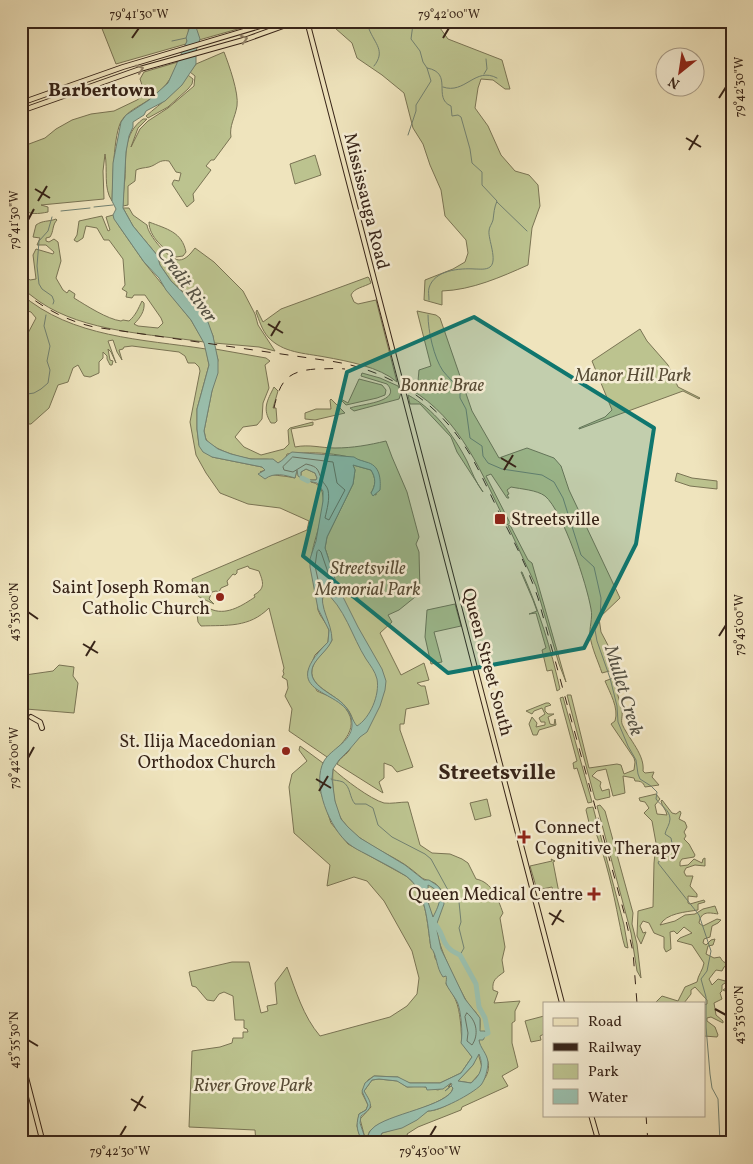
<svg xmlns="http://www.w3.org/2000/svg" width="753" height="1164" font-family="Vollkorn,serif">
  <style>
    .green { fill: #bcc38f; stroke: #7a7454 }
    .water { fill: #9abfad; stroke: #728171; fill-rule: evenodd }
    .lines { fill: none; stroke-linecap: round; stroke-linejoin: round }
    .shore { stroke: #687262; stroke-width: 1 }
    .stream { stroke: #728171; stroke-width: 1 }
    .river { stroke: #9abfad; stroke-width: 5 }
    .major-casing { stroke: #372418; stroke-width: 6 }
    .major { stroke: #efe4bd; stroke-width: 4 }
    .rail { stroke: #372418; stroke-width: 1; stroke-dasharray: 9 9; stroke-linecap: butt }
    .oneway { stroke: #93846a }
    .marked { fill: #0f766e; fill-opacity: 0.2; stroke: #0f766e; stroke-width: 4; stroke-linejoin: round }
    .ticks { fill: none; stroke: #372418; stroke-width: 2 }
    .poi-dot { fill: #8f2418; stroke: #f5edd4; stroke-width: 2 }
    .labels { text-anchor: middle; stroke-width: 5; stroke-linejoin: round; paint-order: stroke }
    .street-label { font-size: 18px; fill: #372418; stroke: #f5edd4 }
    .park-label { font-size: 18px; font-style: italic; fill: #584c36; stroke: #f5edd4 }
    .poi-label { font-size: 18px; fill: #372418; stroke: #f5edd4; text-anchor: end }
    .neighbourhood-label { font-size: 19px; font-weight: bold; fill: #372418; stroke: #f5edd4 }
    .water-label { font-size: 19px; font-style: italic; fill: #555245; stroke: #f5edd4 }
    .district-label { font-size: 22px; font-weight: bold; fill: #372418; stroke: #f5edd4 }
    .neatline { fill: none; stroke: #372418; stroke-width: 2 }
    .ticks-label { font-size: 12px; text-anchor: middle; fill: #372418 }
  </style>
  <rect width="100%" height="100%" fill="#efe4bd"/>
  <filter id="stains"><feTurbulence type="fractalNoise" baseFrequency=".004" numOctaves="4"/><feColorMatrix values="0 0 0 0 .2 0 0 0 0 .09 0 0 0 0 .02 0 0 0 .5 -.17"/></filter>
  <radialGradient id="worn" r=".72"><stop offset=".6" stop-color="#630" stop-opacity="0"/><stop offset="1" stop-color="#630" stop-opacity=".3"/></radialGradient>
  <g class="green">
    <path d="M99 21H187C189 29 189 36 186 44L116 64Z"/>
    <polygon points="194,21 266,21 199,40"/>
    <path d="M327 21H435L448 39 502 60 510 89H505L493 80 481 79 478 88 475 108 488 126 501 155 515 171 529 175 538 185 540 206 532 228 528 265C501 277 472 290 442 291V305L424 300 425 280 453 269 465 262 468 253 466 240 445 216 441 190 430 165 423 144 413 128 404 93 382 75 357 58 352 43Z"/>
    <path d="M224 52C229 65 239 93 237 106 235 118 229 126 231 137L214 160H211L206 166 211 170 193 194 194 201 187 207 172 184 174 180 179 181 181 173 176 172 169 161C159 159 157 165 149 167 144 168 140 168 136 170L135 181 128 186V205L123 206C123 196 124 187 125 178 126 155 123 134 143 119H147L138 128 131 147 140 129 148 121 168 108 194 86 195 76 190 72 196 64Z"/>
    <path d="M178 62C173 78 162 92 147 101 138 107 128 111 122 120 113 133 113 183 112 201 103 188 108 170 105 154L103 171 104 199 41 205 48 207V212C38 214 30 215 21 209V147L45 138 56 129 72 120 91 114 114 111 137 100 145 94 140 79 144 72Z"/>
    <path d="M188 75 193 79 192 84 188 89 168 107 148 118 146 116C161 103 177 92 188 75Z"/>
    <polygon points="315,155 321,175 295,184 290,164"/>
    <path d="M123 208H129L133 215 147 225C148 235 168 259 179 260 186 260 191 253 195 248L214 262 243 291 255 314 258 325 275 351 259 347 214 343 213 336 204 315 192 300 171 281 160 265 157 255 133 226Z"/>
    <path d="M113 215 119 226 144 262 191 320 204 342C151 334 84 332 40 302 33 297 27 292 21 288V273L30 280 36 279 33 255 36 249 53 254 54 252 46 245H37L40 238 33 237 36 225C43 220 48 222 56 219L57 220C52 225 54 231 50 237L46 238V241L49 242 54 239 58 242 61 261 56 278 63 290 67 293 69 290 75 294 74 298C87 306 107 319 121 321L123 320 129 321C136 315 138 309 142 301L144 303C145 311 140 318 134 324L138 326 158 328 163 323 161 318 145 295H134L132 298 126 297 127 292 122 289 125 285 123 259 109 240H104L97 228 86 226 83 238 77 242 74 240 77 235 79 221 102 216 108 231 110 230 106 217Z"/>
    <path d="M149 222C167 229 182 232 186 252L183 256 176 257C164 249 149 237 149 222Z"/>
    <path d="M368 277 369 278 371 283C364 287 354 288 351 295L354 302 358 304 376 300 397 382C380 367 347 361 325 357 304 353 283 353 268 337 262 330 259 320 256 312L257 310 263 322 281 309Z"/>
    <path d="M21 294C72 338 142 339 206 349L209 365 197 409V429L199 445 212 457 262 467 265 470 260 472C271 476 283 475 295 478L297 470 299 476H301V472L306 469 315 473 317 478 316 480H310L311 482C337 486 314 537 312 553 310 569 314 583 317 599 318 602 317 606 318 610 320 617 327 623 329 630 329 634 328 638 328 642L315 655 308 672 317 691C323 694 333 697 338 701 364 722 347 741 327 757L289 731 292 709 285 696 288 688 287 680 282 677 284 674 283 671 284 668 269 608C249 628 227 625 201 626L198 622 196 605 198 603C205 604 207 608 213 610 228 615 243 605 255 597L254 595C266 588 263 582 259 571L249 568 248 566 237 570V573L235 575 233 574 227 581 228 585 221 588 219 592 216 591 212 592 209 599 214 604C198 596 196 600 192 579L307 530 309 521 280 508 248 504 220 493 206 473 196 455 190 422 200 371 199 367 195 363H188L185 356 179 352 132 346 124 347 123 349 119 350 122 360 117 352 113 340 108 341 116 363 111 352 108 349 110 360 113 361 112 365H110L107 359V356L103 352V358L99 362V373L90 377 84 376 78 365 73 368 68 382 58 385 49 408 31 424H25V430L21 431V360L24 356 21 351V327H24L27 335 36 318 31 312 21 309Z"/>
    <path d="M417 311 436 315 440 318 472 411 499 458 527 448 554 458 561 466 569 490 620 598 599 618 601 632 620 668 602 673C598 661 592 649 590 636 589 628 593 618 591 609 587 585 563 511 545 496 537 490 521 489 511 487L507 490 509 494 507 495 509 498H507L491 474 486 476 510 523 507 525C482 474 461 419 410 389L418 381 419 370 431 366Z"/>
    <polygon points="640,329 647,341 668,365 678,387 700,398 699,399 683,391 579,429 579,428 605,417 612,410 592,361"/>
    <path d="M215 349 266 358 270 361 265 365 269 388 263 403 262 419 257 425 243 427 235 437 244 447 261 455 284 449 289 444 288 430 290 428 313 422V425L291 429 295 447C309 444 321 448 335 448 353 448 369 445 386 441L392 457 407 492 419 537 416 544 419 552 420 593 399 610 388 615 392 622 380 633 401 675 424 663 429 680 417 683 421 686H425L429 704 406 709 404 724H400V730L413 767 397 772 392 766 384 763V778L379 782 383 793 337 764C340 757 347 755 350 749 352 745 352 738 353 734 360 695 307 694 312 669 315 657 327 651 332 640L322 604 328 557 325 548 327 537 353 484 355 470 353 465 371 470C376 478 376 485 371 493L376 495V468C353 453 315 451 287 454L285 460 278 463C270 457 262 460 252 459 241 458 211 449 206 439 205 437 205 434 204 431L218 360Z"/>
    <path d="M362 373 380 378 398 386 401 393 399 399 354 411 350 408C361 404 403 402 387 384L361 376Z"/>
    <polygon points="359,379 382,385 386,390 385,395 377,398 346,405 339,398 348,403"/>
    <path d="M274 387 278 391 273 408H276L277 421 275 423H271C262 409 267 401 274 387Z"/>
    <path d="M408 395C434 409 453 434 467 461 472 472 476 483 483 492L457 452 451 437 420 404H410Z"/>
    <polygon points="331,399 345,413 315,420 305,419 305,413 316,409 331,409 330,400"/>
    <polygon points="677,473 692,478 717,481 717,489 690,486 675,481"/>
    <polygon points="510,525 528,560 532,563 566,682 559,664 536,586 508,526"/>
    <path d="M521 572H522C539 610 551 649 560 689L557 691 552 670 547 671 542 650 546 648 536 613 529 614 537 611 533 600Z"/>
    <polygon points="455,604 461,626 434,632 442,662 431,664 425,637 427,610"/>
    <polygon points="59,665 74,667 73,676 78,683 74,713 26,709 27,686 25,675 53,671"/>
    <path d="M616 677C614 689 620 699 622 711 623 716 620 721 623 726 629 739 645 755 643 771L645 773 654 772 652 777 659 785 645 787C643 782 641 781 635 781L634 778 623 776 625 793 613 796 606 769 597 771 592 776 601 782 600 786 602 791 609 789 610 797 597 800 595 799 567 695H571L589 768 617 764 621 765 624 774 634 770 635 762 634 758 611 724 615 721C619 708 610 693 605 681Z"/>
    <polygon points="563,697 592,802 588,803 577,768 574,769 573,763 577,761 560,698"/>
    <polygon points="546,703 549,703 551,705 545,707 545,711 548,714 554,714 548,717 550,724 554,725 555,719 556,725 539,730 537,735 533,735 529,724 532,717 537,723 536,727 545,725 545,722 541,722 539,718 545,714 542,708 534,711 532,714 526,711"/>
    <path d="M300 746 323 763 320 779 321 793 331 823 348 844 406 876C427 891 427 924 431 948L434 951 435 958 448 977 446 984C458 1000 459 1008 461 1027 461 1033 462 1037 462 1043L472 1057 461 1073 440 1083H410L403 1081 398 1077 374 1076 368 1080 362 1093 368 1105 366 1110 359 1114 357 1126 362 1143H256L255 1130 189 1127 192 1051 220 1047 232 1043 233 1038H243V1032H248L247 1029 244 1028V1020H235L233 996 224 992 219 994 214 1001 207 1000 196 987 192 986 189 972 232 962H249L261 1013 268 1011 267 1006 277 1004 275 983 287 967C296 991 303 1016 320 1036L390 1017 407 1006 417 994 419 978 412 951 384 901 367 881 354 877 327 886 330 865 294 833 289 787 292 774 307 761 299 750Z"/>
    <path d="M333 769C344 779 370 799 384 803 391 804 400 802 408 802L420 845 432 853 450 854 462 859 468 863 476 879C492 882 498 899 503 913L500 918 505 947 502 960 504 972C496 978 492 980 493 990L498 992 494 1003 520 1001 515 1011V1021L512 1023V1043L518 1067 502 1076 508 1086 462 1107 461 1110 418 1127 407 1134 411 1143H377V1141L382 1133 392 1130 428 1111C439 1111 452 1102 462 1097 475 1091 494 1076 487 1059 484 1054 479 1048 479 1042 478 1035 481 1027 480 1020 478 1013 471 1008 467 1002 459 988 446 962 441 947 439 941 436 932 436 925 436 911 450 898 438 886 434 881 427 881 422 878 416 873 410 868 404 864 384 851 356 841 342 820 333 807 332 784 333 769Z"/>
    <path d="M656 794 660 799 655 805 657 814 667 815C666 809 662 807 661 801L662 800 672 813 676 814 680 811 681 813 679 819 685 822 687 827 684 832 686 836 684 839 689 844 695 855 694 857 682 859 680 862V866L688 865 694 859 702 863 703 859 705 858V866L695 865 686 868 684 872 686 876H693L690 886 697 894V897L688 896V903L690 904 704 900 705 902 698 904V910C686 912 666 913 660 925L675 921 685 915 695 914 703 909 715 906 718 914C710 913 701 910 699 923L703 926 717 919 721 920 718 923 712 926 710 937 704 939 703 943 706 945 711 940 715 939 713 945 708 946 706 954 714 958 720 957C722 960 723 963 728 963L730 957H732V962L724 967 722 971 716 970 709 979 712 985 718 979 725 981 728 975 732 976V990L725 991 723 990 730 985V983H725L722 985V991L720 993 722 999 714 1003 716 1015 723 1021V1023L711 1017 707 1018V1021L715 1027 718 1035 717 1037 704 1036V1005L707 1004V1000L695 987 691 990V994L684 1003H655L662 996 678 1001 685 987 697 982C698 975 703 970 704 963L692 945 677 941 680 938 692 933 684 927 677 934 674 931 670 932 671 949 666 952 664 948V937L654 933 649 923 643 921 640 926 643 933 646 932 641 944 637 936 638 911 653 907 654 863 656 843 652 821 644 813 649 808 645 802 640 801 639 798Z"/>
    <polygon points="487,799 491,816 475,820 470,803"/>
    <polygon points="600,805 605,811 633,913 632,924 637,944 641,978 637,971 631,933 597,806"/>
    <path d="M593 807 624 925 628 948 625 947C622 938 621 930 619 921 613 890 606 860 595 830L591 831 586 810 587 808Z"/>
    <polygon points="551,859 555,861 553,862 559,893 550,898 549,896 554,895 552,887 537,890 530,866 552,861"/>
    <path d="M428 884C445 895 441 903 433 918L427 902Z"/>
    <polygon points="544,1016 544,1034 540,1036 541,1040 531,1042 525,1021"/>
    <polygon points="478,1053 482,1067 480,1073 471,1083 458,1081 473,1065"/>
    <path d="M379 1079 398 1081 407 1087 421 1086 438 1090 452 1083 448 1087 451 1086 453 1088C450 1105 386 1116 372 1129 369 1131 368 1135 367 1139L365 1138 360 1119 371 1107 364 1091 372 1080Z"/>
  </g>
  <path class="water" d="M187 21H194L200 39 196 51V64L182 85 165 101 146 111 144 115 133 122V127L129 136 126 152 123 208 133 226 157 255 160 265 171 281 199 308 208 322 213 336 218 360V373L212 391 204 431 206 440 218 449 231 454 251 459H273L278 463C284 460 286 455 292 452L354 457C360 461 361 460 366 462 380 465 381 479 380 490L373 496 371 493C376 485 376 478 371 470L353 465 355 470 353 484 327 537 325 548 337 585 358 627 382 669 386 681 385 690 380 706 367 732 360 737 349 750 339 760 333 769 332 779 335 801 341 819 348 827 360 838 405 865 424 880H429L438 886 443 893 444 904 436 926 441 949 465 999 480 1018V1031H485L486 1035 483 1040H479C480 1048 487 1053 488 1062 488 1069 485 1080 481 1085 472 1094 440 1111 428 1111L417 1120 402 1128 382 1133 377 1143H362C358 1130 355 1128 359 1114L366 1110 368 1105 362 1091 365 1083 374 1076 398 1077 410 1083H440L461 1073 472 1057 461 1043C463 1034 461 1012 458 1004 456 998 447 988 446 983 446 981 447 978 446 976L443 977C436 968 437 954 431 948 427 924 427 891 406 876 393 868 379 861 366 854 360 851 354 848 349 844 330 829 311 784 324 761 331 749 351 742 352 726 354 686 270 700 328 642L329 630 318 609 310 567V559L316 541 323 501V491L317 483 308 481 310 480H316L317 478 315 473 306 469 301 472V478L298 476 297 470 295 478C285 475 274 472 265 479L258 474 265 470 262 467 212 457 203 452 199 446 197 429V409L209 365 204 343 191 320 166 290 159 278 144 262 114 219 113 215 116 209 112 201 113 163 121 122 126 115 149 100 168 83 187 41 186 38 189 29ZM323 590C345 607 352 637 366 659 370 665 375 671 377 679 380 695 370 718 357 726 352 720 351 713 345 706 336 694 305 686 313 666 318 656 328 650 332 640 332 622 319 609 323 590ZM428 885C445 893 440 903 433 917L428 902ZM479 1054C484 1066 481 1075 471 1083L458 1081 473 1065ZM379 1079 397 1081 407 1087H426L427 1090 443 1089 451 1083 452 1085 445 1091 451 1086 453 1088C450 1106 385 1114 372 1129 369 1131 368 1136 367 1139L365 1138 360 1123 361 1116C374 1107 372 1104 364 1091L372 1080Z"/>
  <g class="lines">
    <g class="shore">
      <path d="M293 457 333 462 337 483 345 490 329 520 325 518C327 509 330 499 328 490 327 486 323 483 322 480 317 469 319 467 306 464L293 472 284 470 283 467Z"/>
      <polygon points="319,550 321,552 332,584 330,587 319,584 315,566 317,552"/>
      <path d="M467 1013C477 1021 479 1035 472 1045L467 1041 468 1033 465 1017Z"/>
    </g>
    <g class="stream">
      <path d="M396 21 402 24 409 22 413 24 411 39 420 51 423 62 427 68C454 73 432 98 451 106L452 116 458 115 461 117 470 149 472 163 482 172V185L497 201C494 208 494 213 493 220 492 224 489 227 489 231 488 239 498 261 490 267 486 270 480 269 475 269 460 268 434 270 429 288 428 291 429 296 429 300"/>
      <polyline points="172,41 186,38"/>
      <path d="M374 66C386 51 375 44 369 29L370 25 376 21"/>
      <polyline points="484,74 487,69 486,59"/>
      <path d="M443 87C465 95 475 66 497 78"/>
      <polyline points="408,135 416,111 416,105 431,81 427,68"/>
      <polyline points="497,202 527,231"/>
      <polyline points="94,207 113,205"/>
      <polyline points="61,211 90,208"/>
      <polyline points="52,217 48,231 39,241 37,266 39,284 42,289 52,296 54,301 53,304"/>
      <path d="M428 315C428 331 434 358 443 371 448 377 454 383 460 389V398L466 409 470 438 482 446 483 456 488 463 502 469 542 475 554 482 563 498 581 555 594 567 601 598 600 620 595 630 597 641 610 678 617 706 618 722 628 746 636 760 638 774 640 779 651 786 657 792 656 799C661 806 670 810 670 819 670 824 666 829 665 834L671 838 672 843 664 853V859L659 861 658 863 699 915 711 951 707 971 701 979 706 997V1027L710 1074 712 1088 718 1099 720 1143"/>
      <polyline points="21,395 34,393 41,389 48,383 50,370 47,361 50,346 44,326 46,315"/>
      <path d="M331 779C335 781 338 780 343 782 351 787 349 797 355 804H366L373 808 378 825 392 837 425 854 431 859 449 892 459 902 461 922 459 928 464 948 460 955"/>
    </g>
    <g class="river">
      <polyline points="302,478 308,481"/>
      <path d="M432 921C447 934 438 946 460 955L476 984 479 1007 485 1018 488 1033 482 1036"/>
    </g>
    <g class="major-casing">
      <g id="major">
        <polyline points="307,21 562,1003"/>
        <polyline points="21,103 123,67 277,21"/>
        <polyline points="21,111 140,69 247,39 297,21"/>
        <polyline points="31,717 40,722 42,728"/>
        <polyline points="21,1058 43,1143"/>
        <polyline points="591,1115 599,1143"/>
      </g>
    </g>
    <use href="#major" class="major"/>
    <g class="rail">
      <path d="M21 290C43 308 67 321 94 327L330 361C385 369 433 398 464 445 478 466 488 490 499 512 513 540 528 568 538 598L625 916 633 952 637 1003"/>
      <path d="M274 408C280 380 288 371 316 369 326 369 335 368 345 369"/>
      <polyline points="646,1115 648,1143"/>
    </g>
  </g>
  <defs><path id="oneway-chevron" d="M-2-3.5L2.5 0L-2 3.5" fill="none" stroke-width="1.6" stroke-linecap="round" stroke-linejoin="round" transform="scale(1.25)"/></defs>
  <g class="oneway">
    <use href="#oneway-chevron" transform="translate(244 39) rotate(-16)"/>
    <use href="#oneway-chevron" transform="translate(140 69) rotate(-18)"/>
  </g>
  <path class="marked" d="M474 317 654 428 636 544 584 648 448 673 303 556 347 372Z"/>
  <path class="ticks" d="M132 38 139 28M443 38 449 28M719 98 726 87M686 138 701 147M689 150 698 135M35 189 50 198M38 201 47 186M28 220 34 209M268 324 283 333M271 336 280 321M501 458 516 467M504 470 513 455M28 612 38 619M719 636 726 625M83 644 98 653M86 656 95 641M28 758 34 747M316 779 331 788M319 791 328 776M549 913 564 922M552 925 561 910M715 1009 726 1015M28 1040 38 1046M131 1099 146 1108M134 1111 143 1096M120 1136 126 1126M430 1136 436 1126"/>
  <g class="poi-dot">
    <rect x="494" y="513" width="12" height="12" rx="2.5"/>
    <circle cx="220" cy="597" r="5"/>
    <circle cx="286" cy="751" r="5"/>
    <path d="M521.5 829.5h5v5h5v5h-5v5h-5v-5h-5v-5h5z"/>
    <path d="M591.5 886.5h5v5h5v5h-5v5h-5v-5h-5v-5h5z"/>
  </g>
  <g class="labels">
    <g class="street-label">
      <text transform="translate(367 201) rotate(76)" y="6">Mississauga Road</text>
      <text transform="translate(488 662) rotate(75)" y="6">Queen Street South</text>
    </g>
    <g class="park-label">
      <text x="633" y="381">Manor Hill Park</text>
      <text x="442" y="391">Bonnie Brae</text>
      <text x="368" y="574">Streetsville<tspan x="368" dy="21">Memorial Park</tspan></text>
      <text x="253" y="1091">River Grove Park</text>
    </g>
    <g class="poi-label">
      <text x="511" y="525" text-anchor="start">Streetsville</text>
      <text x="210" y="593">Saint Joseph Roman<tspan x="210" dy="21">Catholic Church</tspan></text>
      <text x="276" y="747">St. Ilija Macedonian<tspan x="276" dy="21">Orthodox Church</tspan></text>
      <text x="535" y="833" text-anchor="start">Connect<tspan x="535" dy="21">Cognitive Therapy</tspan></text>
      <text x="583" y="900">Queen Medical Centre</text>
    </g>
    <g class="neighbourhood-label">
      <text x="102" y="96">Barbertown</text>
    </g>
    <g class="water-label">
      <text transform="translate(188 284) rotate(54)" y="7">Credit River</text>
      <text transform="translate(625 690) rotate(73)" y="7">Mullet Creek</text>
    </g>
    <g class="district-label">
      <text x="497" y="779">Streetsville</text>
    </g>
  </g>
  <rect width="753" height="1164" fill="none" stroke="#efe4bd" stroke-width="55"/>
  <rect x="543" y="1002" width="162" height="115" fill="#f5edd4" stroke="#a99d89"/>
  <rect x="553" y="1018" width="25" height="8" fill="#efe4bd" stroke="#a99d89"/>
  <text x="588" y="1026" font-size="15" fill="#372418">Road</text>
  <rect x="553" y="1043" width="25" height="8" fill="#372418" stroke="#a99d89"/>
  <text x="588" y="1052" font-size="15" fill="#372418">Railway</text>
  <rect x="553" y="1064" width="25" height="15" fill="#bcc38f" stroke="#a99d89"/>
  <text x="588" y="1076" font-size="15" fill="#372418">Park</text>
  <rect x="553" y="1089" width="25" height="15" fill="#9abfad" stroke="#a99d89"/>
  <text x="588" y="1102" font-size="15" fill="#372418">Water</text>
  <g transform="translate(680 72) rotate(210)"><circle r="24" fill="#f5edd4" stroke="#a99d89"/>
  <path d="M0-4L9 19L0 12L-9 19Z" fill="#8f2418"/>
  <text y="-8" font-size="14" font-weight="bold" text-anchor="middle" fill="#372418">N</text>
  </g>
  <rect x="28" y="28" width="698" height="1108" class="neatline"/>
  <g class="ticks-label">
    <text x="139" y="18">79°41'30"W</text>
    <text x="449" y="18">79°42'00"W</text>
    <text transform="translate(739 87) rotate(-90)" y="4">79°42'30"W</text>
    <text transform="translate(14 220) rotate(-90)" y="4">79°41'30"W</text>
    <text transform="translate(14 612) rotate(-90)" y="4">43°35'00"N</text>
    <text transform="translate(739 625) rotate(-90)" y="4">79°43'00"W</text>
    <text transform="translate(14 758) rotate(-90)" y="4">79°42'00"W</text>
    <text transform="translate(739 1015) rotate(-90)" y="4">43°35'00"N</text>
    <text transform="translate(14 1040) rotate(-90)" y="4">43°35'30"N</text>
    <text x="120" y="1155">79°42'30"W</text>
    <text x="430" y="1155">79°43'00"W</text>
  </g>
  <rect width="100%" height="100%" filter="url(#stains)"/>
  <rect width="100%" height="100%" fill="url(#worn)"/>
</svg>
